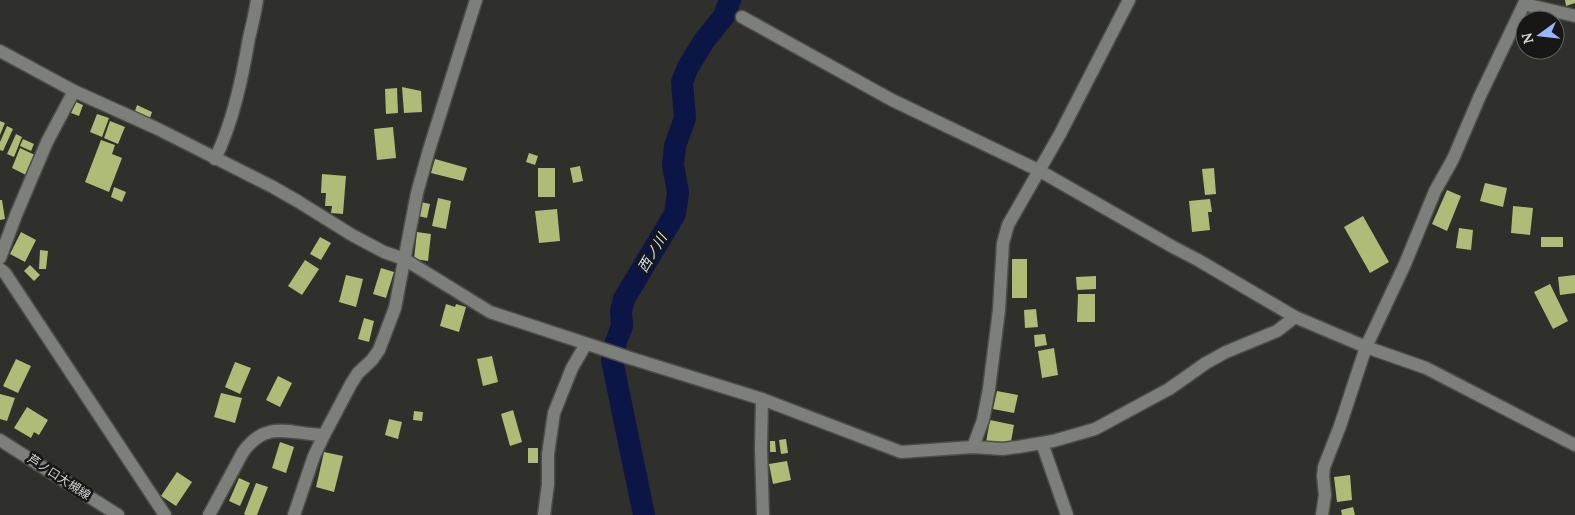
<svg xmlns="http://www.w3.org/2000/svg" width="1575" height="515" font-family="Lora,'Noto Sans JP',serif">
  <style>
    .lines { fill: none; stroke-linecap: round; stroke-linejoin: round }
    .river { stroke: #0b1646; stroke-width: 22 }
    .building { fill: #aebc78 }
    .street-casing { stroke: #4c4d49; stroke-width: 15 }
    .secondary-casing { stroke: #4c4d49; stroke-width: 15 }
    .street { stroke: #7d7f7a; stroke-width: 12 }
    .secondary { stroke: #7d7f7a; stroke-width: 12 }
    .labels { text-anchor: middle; stroke-width: 5; stroke-linejoin: round; paint-order: stroke }
    .street-label { font-size: 12px; fill: #d4d4d2; stroke: #171715 }
    .water-label { font-size: 14px; font-style: italic; fill: #d8dff0; stroke: #171715 }
  </style>
  <rect width="100%" height="100%" fill="#2f302b"/>
  <g class="lines">
    <polyline class="river" points="644,515 612,360 616,342 622,326 621,311 624,299 675,214 678,192 673,165 675,146 685,118 682,82 688,67 704,41 724,16 730,0"/>
  </g>
  <g class="building">
    <polygon points="1565,0 1575,0 1575,3 1566,6"/>
    <polygon points="402,87 421,91 422,112 404,113"/>
    <polygon points="397,88 398,113 386,114 385,89"/>
    <polygon points="76,102 83,105 79,116 71,113"/>
    <polygon points="137,105 152,112 149,121 134,114"/>
    <polygon points="97,114 109,118 102,137 90,132"/>
    <polygon points="0,121 5,123 0,135"/>
    <polygon points="110,121 125,127 118,144 104,138"/>
    <polygon points="7,126 13,129 3,151 0,150 0,142"/>
    <polygon points="393,127 396,158 377,160 374,129"/>
    <polygon points="16,134 22,137 14,157 7,154"/>
    <polygon points="23,139 34,144 31,151 20,146"/>
    <polygon points="101,140 115,145 112,154 122,158 109,192 85,182"/>
    <polygon points="20,148 35,155 26,175 12,168"/>
    <polygon points="529,153 538,156 535,165 526,162"/>
    <polygon points="435,159 467,168 463,181 431,173"/>
    <polygon points="580,166 583,181 573,183 570,168"/>
    <rect x="538" y="168" width="17" height="29"/>
    <polygon points="1214,168 1216,194 1205,195 1202,169"/>
    <polygon points="322,174 346,176 343,214 331,213 332,206 325,206 326,193 321,193"/>
    <polygon points="1485,183 1507,188 1503,207 1480,201"/>
    <polygon points="114,187 126,192 122,202 111,197"/>
    <polygon points="1447,190 1461,196 1447,231 1432,224"/>
    <polygon points="438,198 451,201 446,229 432,226"/>
    <polygon points="1210,199 1212,212 1208,212 1210,230 1192,232 1189,201"/>
    <polygon points="0,200 2,200 5,219 0,220"/>
    <polygon points="421,202 430,204 427,218 418,216"/>
    <polygon points="1513,206 1533,208 1530,235 1511,233"/>
    <polygon points="557,209 560,241 539,243 535,211"/>
    <polygon points="1363,216 1389,262 1370,273 1344,227"/>
    <polygon points="1459,228 1473,230 1471,250 1456,248"/>
    <polygon points="21,232 36,240 25,262 10,254"/>
    <polygon points="417,232 431,234 428,261 414,259"/>
    <polygon points="320,237 331,243 321,260 310,254"/>
    <rect x="1541" y="237" width="22" height="10"/>
    <polygon points="40,250 48,251 46,269 39,269"/>
    <rect x="1012" y="259" width="15" height="39"/>
    <polygon points="305,260 319,269 302,295 288,286"/>
    <polygon points="30,265 40,275 34,281 24,271"/>
    <polygon points="381,268 394,272 386,298 373,294"/>
    <polygon points="346,275 363,279 356,307 339,302"/>
    <polygon points="1575,275 1575,293 1560,295 1558,277"/>
    <polygon points="1096,276 1096,289 1077,290 1076,277"/>
    <polygon points="1550,284 1568,321 1553,329 1534,292"/>
    <polygon points="1078,294 1095,294 1095,322 1077,322"/>
    <polygon points="446,304 455,307 456,304 466,307 459,332 440,326"/>
    <polygon points="1036,309 1038,327 1025,328 1024,310"/>
    <polygon points="364,318 374,321 369,342 358,339"/>
    <polygon points="1045,334 1047,345 1035,347 1034,335"/>
    <polygon points="1054,348 1058,375 1042,378 1038,351"/>
    <polygon points="492,356 498,382 483,386 477,359"/>
    <polygon points="16,359 31,366 18,393 3,386"/>
    <polygon points="235,362 251,368 240,394 225,387"/>
    <polygon points="278,376 292,383 280,407 266,400"/>
    <polygon points="997,391 1018,395 1014,413 993,409"/>
    <polygon points="221,393 242,398 235,423 214,417"/>
    <polygon points="0,394 15,398 7,421 0,419"/>
    <polygon points="27,407 48,420 39,435 34,432 31,438 14,428"/>
    <polygon points="513,410 522,442 510,446 501,414"/>
    <polygon points="414,411 423,412 422,421 413,420"/>
    <polygon points="389,419 402,422 398,439 385,435"/>
    <polygon points="990,420 1014,425 1010,447 986,442"/>
    <polygon points="786,439 788,453 781,454 779,440"/>
    <polygon points="770,441 775,441 776,452 770,452"/>
    <polygon points="280,442 294,447 286,473 272,468"/>
    <rect x="528" y="448" width="10" height="15"/>
    <polygon points="324,452 343,456 334,492 316,487"/>
    <polygon points="787,461 791,480 773,484 769,464"/>
    <polygon points="177,472 192,482 176,506 161,496"/>
    <polygon points="1350,475 1352,500 1337,502 1334,477"/>
    <polygon points="239,478 250,483 240,506 229,501"/>
    <polygon points="256,483 268,487 257,515 246,515 244,514"/>
    <polygon points="1353,507 1355,515 1342,515 1341,510"/>
  </g>
  <g class="lines">
    <g class="street-casing">
      <g id="street">
        <polyline points="1524,4 1575,16"/>
        <polyline points="742,17 892,100 1040,171 1173,247 1198,260 1295,317 1366,347 1426,368 1575,445"/>
        <polyline points="0,51 74,91 158,129 273,187 299,202 352,235 384,252 404,259 490,312 630,358 762,399 901,452 973,447 1003,449 1018,447 1053,441 1095,429 1169,389 1206,363 1226,352 1277,331 1295,317"/>
        <path d="M215 159C233 122 242 79 249 38 252 26 255 13 257 0"/>
        <polyline points="0,258 16,215 47,142 74,91"/>
        <polyline points="0,269 5,273 165,515"/>
        <polyline points="762,399 761,448 763,515"/>
        <polyline points="1042,443 1067,515"/>
        <polyline points="973,447 983,420 989,389 999,310 1003,243 1008,225 1060,134 1129,0"/>
        <path d="M209 515 243 452C267 419 289 434 324 435"/>
        <polyline points="294,515 314,456 324,435 351,384 358,373 372,360 379,350 395,308 417,193 429,150 476,0"/>
        <polyline points="544,515 548,484 548,454 554,413 572,368 586,344"/>
        <polyline points="1322,515 1325,495 1323,476 1324,467 1340,426 1366,347 1405,264 1435,191 1453,159 1479,98 1526,0"/>
      </g>
    </g>
    <g class="secondary-casing">
      <polyline id="secondary" points="0,440 118,515"/>
    </g>
    <use href="#street" class="street"/>
    <use href="#secondary" class="secondary"/>
  </g>
  <g class="labels">
    <g class="street-label">
      <text transform="translate(59 477) rotate(33)" y="4">芦ノ口大槻線</text>
    </g>
    <g class="water-label">
      <text transform="translate(652 253) rotate(-59)" y="5">西ノ川</text>
    </g>
  </g>
  <g transform="translate(1540 35) rotate(255)"><circle r="24" fill="#171715" stroke="#636361"/>
  <path d="M0-4L9 19L0 12L-9 19Z" fill="#99b5fd"/>
  <text y="-8" font-size="14" font-weight="bold" text-anchor="middle" fill="#d4d4d2">N</text>
  </g>
</svg>
